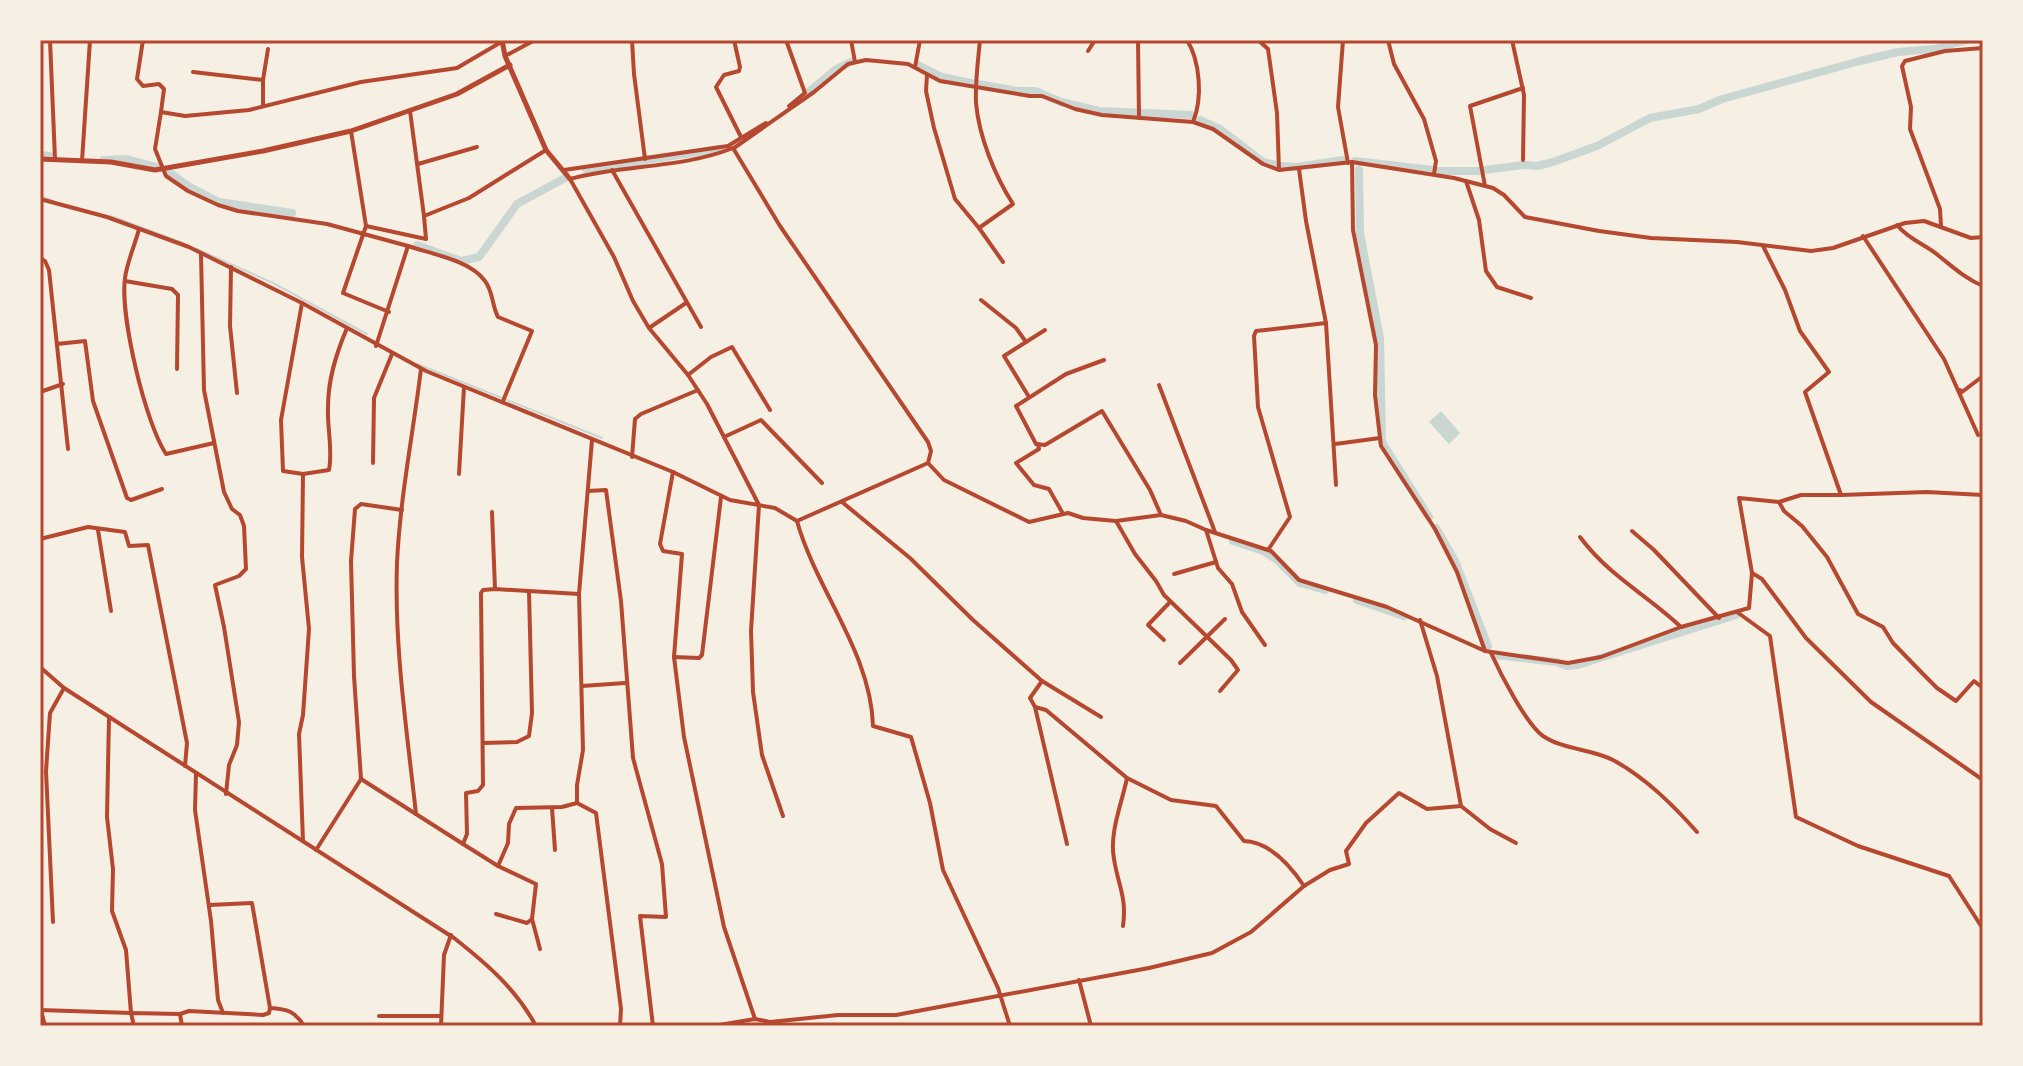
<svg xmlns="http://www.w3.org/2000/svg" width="2023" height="1066" font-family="'Nunito Sans',sans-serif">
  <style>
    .water { fill: #c9d6d2 }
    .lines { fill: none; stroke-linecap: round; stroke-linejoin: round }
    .stream { stroke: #c9d6d2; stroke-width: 2 }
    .canal { stroke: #c9d6d2; stroke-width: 8 }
    .minor { stroke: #b5482f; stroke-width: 4 }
    .tertiary { stroke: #b5482f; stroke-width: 5 }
    .neatline { fill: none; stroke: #b5482f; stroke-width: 3 }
  </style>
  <rect width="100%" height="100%" fill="#f6efe4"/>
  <polygon class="water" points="1441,411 1460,433 1449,444 1429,422"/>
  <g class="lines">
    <g class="stream">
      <polyline points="40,196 54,201"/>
      <polyline points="111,216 183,243"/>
      <polyline points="197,249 273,283 367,334"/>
      <polyline points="417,364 602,438"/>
    </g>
    <g class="canal">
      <polyline points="918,65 942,77 975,84"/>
      <polyline points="978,84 1017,91 1035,91 1061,102 1099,111 1192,115"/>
      <polyline points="798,101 836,69 851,62"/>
      <polyline points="1200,120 1220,129 1263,162 1276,165"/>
      <polyline points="40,155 50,156"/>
      <polyline points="103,160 126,159 157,167"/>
      <polyline points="1355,161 1433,170"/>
      <polyline points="1282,166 1296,167 1343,160"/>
      <polyline points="586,169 719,149"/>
      <polyline points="1359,170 1360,233 1380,338 1382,442 1429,517"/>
      <polyline points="1485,170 1523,165 1537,166 1553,162 1597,146 1650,118 1699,109 1722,99 1860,61 1898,52 1935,49 1967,40"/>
      <polyline points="1438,171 1480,171"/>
      <polyline points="169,172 188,186 219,202 292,213"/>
      <polyline points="417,245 461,261 479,257 517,204 565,178"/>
      <polyline points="1436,528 1455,561 1488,646"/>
      <polyline points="1233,541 1263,551 1276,559 1300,583 1325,590"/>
      <polyline points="1357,600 1404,616"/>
      <polyline points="1494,655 1557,662 1567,666 1578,665 1736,615"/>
    </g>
    <g class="minor">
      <polyline points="50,40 55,159"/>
      <polyline points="143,40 137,79 143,86 159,84 164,89 161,112"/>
      <polyline points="632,40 634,74 645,159"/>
      <polyline points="734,40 740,67 739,71 724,75 716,87 741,137"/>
      <polyline points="786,40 805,93 789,106"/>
      <polyline points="851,40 855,62"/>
      <path d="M980 40C978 61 975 83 976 103 979 137 995 176 1013 204L979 228 1003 262"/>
      <polyline points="1138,40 1139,118"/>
      <path d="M1187 40C1200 61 1203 98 1193 122"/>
      <polyline points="1258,40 1268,49 1277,113 1279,170"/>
      <polyline points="1343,40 1338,107 1348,163"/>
      <polyline points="1388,40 1394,64 1424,119 1436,161 1434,174"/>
      <polyline points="1512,40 1524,95 1523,160"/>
      <polyline points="1088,51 1095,40"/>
      <polyline points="505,56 535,40"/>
      <polyline points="915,67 920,40"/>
      <polyline points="193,72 263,80 263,106"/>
      <polyline points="927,75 926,91 934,128 955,199 979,228"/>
      <polyline points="263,80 268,49"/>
      <polyline points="410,111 424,216"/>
      <polyline points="351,131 366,226 343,293 389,312"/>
      <polyline points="734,148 814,92 848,64 866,60 908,64 940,81 1030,96 1042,96 1075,109 1102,115 1193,122 1213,129 1263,164 1279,170 1352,162 1454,178 1493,188 1504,195 1525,217 1599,231 1651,238 1737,242 1811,251 1833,248 1905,223 1924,221 1971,238 1983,237"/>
      <polyline points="82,161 90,40"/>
      <polyline points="1352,162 1353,230 1376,345 1375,395 1381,446 1435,529 1457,572 1485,651"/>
      <polyline points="418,164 477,147"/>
      <polyline points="1299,169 1306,221 1326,323 1336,485"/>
      <polyline points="564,170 728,146 766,123"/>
      <polyline points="612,170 701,327"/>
      <polyline points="1466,181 1479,220 1486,271 1497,287 1531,298"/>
      <polyline points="1485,186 1470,106 1523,88"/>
      <path d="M40 199 107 217 189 247 302 303 426 371 673 472 730 500 775 508 797 521 928 463 931 451 928 442 780 226 733 148C680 169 624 164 570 179L614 257 633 301 649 328 688 375 707 404 759 505 751 631 753 692 762 755 783 816"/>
      <path d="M1897 225C1909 240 1925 244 1939 256 1954 268 1966 279 1983 286"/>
      <polyline points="366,226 426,239 424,216 469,198 546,150"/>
      <polyline points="1941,226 1940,209 1910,129 1911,107 1902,66 1905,61 1945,51 1983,48"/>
      <path d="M139 229C135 245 127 262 125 278 120 316 145 422 166 454L214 443"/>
      <polyline points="1863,236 1944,359 1978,435"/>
      <path d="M408 246C431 254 470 260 485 281 493 291 492 306 498 317L532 331 503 401"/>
      <polyline points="201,254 204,390 224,492 232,509 240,515 244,526 246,569 239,576 215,585 224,627 239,722 237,745 229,765 226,794"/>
      <polyline points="40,258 45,261 49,270 68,449"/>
      <polyline points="231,267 230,326 237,393"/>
      <polyline points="125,281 172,289 178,295 177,369"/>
      <polyline points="981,300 1016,328 1026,342"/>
      <polyline points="302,303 281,420 283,471 303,474"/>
      <polyline points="649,328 686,303"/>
      <polyline points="57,344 85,341 93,401 127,498 131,500 162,489"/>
      <polyline points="376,346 408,246 327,224 238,211 218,205 188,191 166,176 155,149 161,112 185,116 249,110 361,82 457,68 503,41"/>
      <polyline points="1104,360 1066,374 1016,406 1036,444 1045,445 1102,411 1150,490 1161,515"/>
      <polyline points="688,375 711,357 732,347 770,410"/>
      <polyline points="1159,385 1215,532"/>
      <polyline points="1960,390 1962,392 1983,376"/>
      <polyline points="40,392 63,384"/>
      <polyline points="1029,397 1004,356 1045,330"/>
      <polyline points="724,437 761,420 822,483"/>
      <polyline points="1038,444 1039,449 1016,463 1034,485 1049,489 1062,512"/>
      <polyline points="1335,444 1380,438"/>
      <polyline points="632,457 635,419 641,414 698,390"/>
      <polyline points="373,463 374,398 392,354"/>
      <polyline points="928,463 944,480 1029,522 1068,513 1083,518 1116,521 1161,515 1186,521 1206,530 1271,551 1299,580 1387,607 1485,651 1568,663 1601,657 1681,627 1749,608 1752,573 1739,498 1779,502 1801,495 1841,495 1805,392 1829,372 1800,331 1785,290 1763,246"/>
      <polyline points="673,472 660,544 663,551 682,554 674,657 684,737 724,927 755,1019"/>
      <polyline points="459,474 464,387"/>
      <polyline points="588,491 606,490 621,601 633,758 662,864 666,917 640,916 653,1026"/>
      <polyline points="1841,495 1927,492 1983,495"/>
      <polyline points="842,502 910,558 973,620 1042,681 1101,717"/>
      <polyline points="1779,502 1784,511 1802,526 1827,557 1858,614 1883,627 1893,643 1923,674 1937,688 1956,701 1974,681 1983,688"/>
      <polyline points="492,512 495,589"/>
      <path d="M797 521C816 590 871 652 873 726L911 737 930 803 943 870 998 988 1010 1026"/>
      <polyline points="1116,521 1135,554 1156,581 1164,595 1231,660 1238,670 1220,691"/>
      <polyline points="98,530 111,611"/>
      <polyline points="1206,530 1218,568 1232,584 1242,612 1265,645"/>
      <polyline points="1632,531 1654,550 1719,618"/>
      <path d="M1580 537C1610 577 1646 594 1681 627"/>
      <polyline points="40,539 88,527 125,532 129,546 148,545 187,743 185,766"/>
      <polyline points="1268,550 1290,517 1258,407 1254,336 1256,331 1326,323"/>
      <polyline points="1752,573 1762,579 1806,638 1871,702 1983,780"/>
      <polyline points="1174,574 1216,562"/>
      <polyline points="1737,612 1770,636 1796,817 1858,846 1949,876 1983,929"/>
      <polyline points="1164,640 1148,625 1170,602"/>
      <path d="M1491 653C1500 673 1526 724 1543 736 1564 750 1592 749 1613 760 1646 778 1673 805 1697 832"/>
      <polyline points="674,657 699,658 702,655 721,497"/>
      <polyline points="1180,663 1225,619"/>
      <path d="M40 667 64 688 454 938C487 964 516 989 536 1026"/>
      <path d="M1042 681 1030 698 1035 707 1046 710 1127 778C1122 803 1109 833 1114 859 1118 885 1127 897 1123 926"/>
      <polyline points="582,686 625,683"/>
      <polyline points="1035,707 1067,844"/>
      <polyline points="483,743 517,742 529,736 532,713 529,591"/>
      <polyline points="196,774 195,810 211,921 218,1000 223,1013"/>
      <polyline points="361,779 354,676 351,561 355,509 361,504 402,510"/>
      <polyline points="577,803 577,785 583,750 579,594 592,440"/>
      <polyline points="1461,806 1490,829 1516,843"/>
      <polyline points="552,808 555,850"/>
      <path d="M416 814C407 731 394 647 397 563 400 498 413 434 421 369"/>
      <path d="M303 841 299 734 303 715 309 629 302 557 303 474 329 470C333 449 327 428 328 407 328 379 336 354 347 328"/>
      <polyline points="463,844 498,866 508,843 509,824 516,808 562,807 577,803 596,813 621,1009 620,1026"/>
      <polyline points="316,850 361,779 463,844 467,834 466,793 478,791 483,785 481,593 483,590 495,589 579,594"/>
      <polyline points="498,866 536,884 532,919 540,949"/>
      <polyline points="1304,886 1330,870 1349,864 1346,851 1366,823 1399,793 1427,809 1461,806 1437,676 1420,620"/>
      <polyline points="496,914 527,923 532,919"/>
      <polyline points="53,922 46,771 50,713 64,688"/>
      <polyline points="1079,980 1091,1026"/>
      <path d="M270 1008C287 1009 295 1011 304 1026"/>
      <polyline points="40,1010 131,1013 126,950 112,911 113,869 107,817 109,717"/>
      <polyline points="41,1010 45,1026"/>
      <polyline points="180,1014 182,1026"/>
      <polyline points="379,1016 441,1016"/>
      <polyline points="134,1026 131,1013 180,1014 189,1011 263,1015 269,1013 270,1008 252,903 209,905"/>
      <polyline points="441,1026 444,955 451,935"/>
      <path d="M713 1026 755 1019 770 1022 838 1015H896L1149 968 1212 953 1251 932 1304 886C1290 865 1270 842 1244 841L1216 806 1171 800 1127 778"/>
    </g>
    <g class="tertiary">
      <polyline points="502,40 505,56 546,150 570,179"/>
      <polyline points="40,159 111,162 155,170 263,151 351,131 457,94 510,65"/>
    </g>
  </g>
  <rect width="2023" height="1066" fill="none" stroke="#f6efe4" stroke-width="84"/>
  <rect x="42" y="42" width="1939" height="982" class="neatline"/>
</svg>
